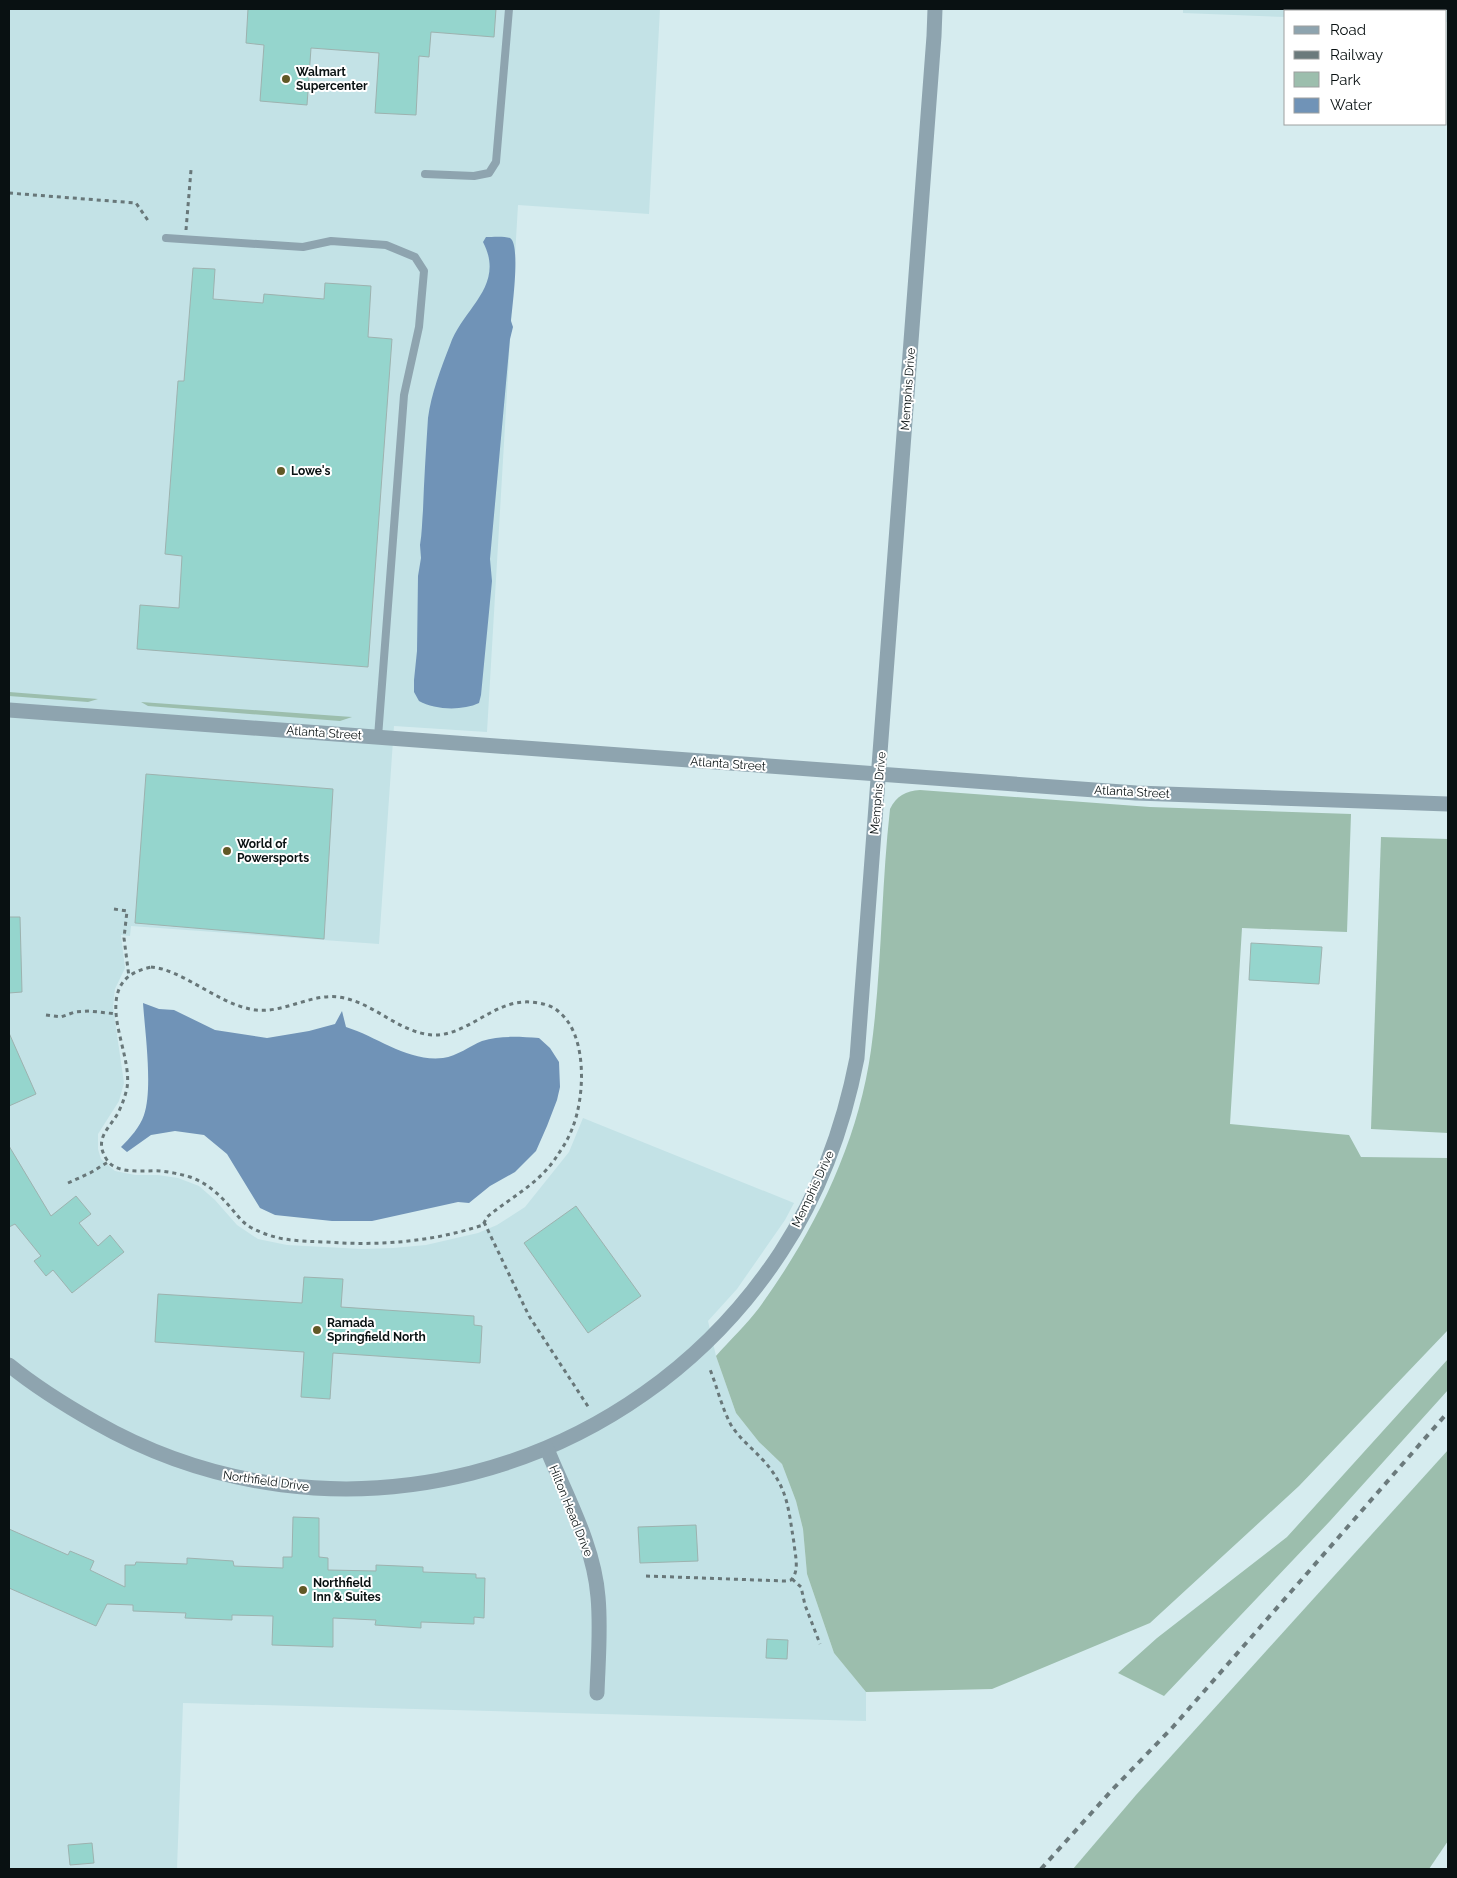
<svg xmlns="http://www.w3.org/2000/svg" width="1457" height="1878" font-family="Raleway,sans-serif">
  <style>
    .built { fill: #c3e2e6 }
    .green { fill: #9cbead }
    .water { fill: #7093b7 }
    .building { fill: #95d5cd; stroke: #9db2af }
    .lines { fill: none; stroke-linecap: round; stroke-linejoin: round }
    .path { stroke: #687779; stroke-width: 3; stroke-dasharray: 4 4; stroke-linecap: butt }
    .lane { stroke: #8ea4af; stroke-width: 8 }
    .street { stroke: #8ea4af; stroke-width: 15 }
    .rail { stroke: #6b7a7c; stroke-width: 4; stroke-dasharray: 6 6; stroke-linecap: butt }
    .poi-dot { fill: #615926; stroke: #fff; stroke-width: 2 }
    .labels { text-anchor: middle; stroke-width: 4; stroke-linejoin: round; paint-order: stroke }
    .poi-label { font-size: 12px; font-weight: bold; fill: #091112; stroke: #fff; text-anchor: start }
    .street-label { font-size: 12px; fill: #091112; stroke: #fff }
  </style>
  <rect width="100%" height="100%" fill="#d6ecef"/>
  <g class="built">
    <polygon points="9,9 660,9 649,214 518,205 487,732 394,726 379,944 131,926 130,936 121,935 125,968 115,989 113,1007 124,1083 119,1101 98,1134 98,1149 101,1159 115,1171 135,1175 158,1175 178,1178 199,1186 215,1200 237,1225 258,1239 287,1245 362,1249 393,1248 426,1245 478,1233 497,1225 525,1207 569,1152 583,1118 794,1203 785,1220 737,1289 708,1321 716,1356 736,1413 759,1442 782,1464 796,1501 803,1529 807,1574 834,1653 866,1692 866,1721 183,1703 177,1869 9,1869"/>
    <polygon points="1183,9 1448,9 1448,22 1446,22 1446,11 1286,11 1286,17 1183,13"/>
  </g>
  <g class="green">
    <polygon points="9,692 98,699 88,702 9,696"/>
    <polygon points="141,702 352,717 340,721 148,706"/>
    <path d="M920 790 1150 807 1351 814 1347 932 1242 928 1230 1124 1349 1135 1361 1157 1448 1158V1330L1299 1486 1150 1623 992 1689 866 1692 834 1653 807 1574 803 1529 796 1501 782 1464 759 1442 736 1413 716 1356C730 1340 746 1325 759 1308 814 1232 858 1144 871 1050 882 970 881 889 890 809 896 796 906 791 920 790Z"/>
    <polygon points="1381,837 1448,839 1448,1133 1371,1129"/>
    <polygon points="1448,1359 1448,1390 1330,1521 1164,1696 1118,1673 1157,1638 1287,1537"/>
    <polygon points="1448,1450 1448,1841 1429,1869 1073,1869 1136,1795"/>
  </g>
  <g class="water">
    <path d="M486 237C492 237 504 236 510 238 521 244 512 308 511 321L513 327 510 339 490 559 492 581 481 695 479 703C462 711 435 710 419 701L414 692V680L417 651 418 576 421 558 420 545C422 533 422 522 423 510 424 480 426 449 428 418 431 394 441 368 450 345 463 308 506 286 483 242Z"/>
    <path d="M143 1003 159 1009 174 1010 215 1030 267 1038 309 1031 335 1024 342 1011 346 1027C378 1037 408 1062 443 1058 457 1056 470 1046 482 1041 500 1035 521 1037 539 1038L550 1048 559 1062 560 1087 557 1100 547 1126 536 1151 515 1172 490 1186 469 1203 458 1202 372 1221H332L275 1215 260 1208 227 1154 204 1135 175 1131 151 1135 127 1152 121 1147C130 1138 140 1127 144 1115 153 1089 145 1032 143 1003Z"/>
  </g>
  <g class="building">
    <polygon points="248,9 496,9 494,37 431,32 429,57 419,56 416,115 375,113 379,53 311,48 307,105 260,101 264,45 246,43"/>
    <polygon points="193,268 215,269 213,299 263,303 264,294 324,299 325,283 371,286 368,337 392,339 368,667 137,649 140,605 179,608 182,556 165,554 178,381 184,381"/>
    <polygon points="146,774 333,789 324,939 135,923"/>
    <polygon points="9,917 20,917 22,992 9,993"/>
    <polygon points="1251,943 1322,947 1319,984 1249,980"/>
    <polygon points="9,1033 36,1094 9,1106"/>
    <polygon points="9,1146 51,1216 76,1196 91,1214 79,1223 98,1246 110,1235 124,1252 72,1293 53,1270 46,1276 34,1261 41,1256 15,1224 9,1227"/>
    <polygon points="576,1206 641,1296 588,1333 524,1243"/>
    <polygon points="304,1277 343,1279 341,1307 474,1316 474,1325 482,1326 480,1363 333,1353 330,1399 301,1397 304,1352 155,1342 158,1294 302,1303"/>
    <polygon points="293,1517 319,1518 319,1557 328,1558 328,1570 376,1571 376,1565 423,1567 423,1572 476,1574 476,1578 485,1578 484,1618 474,1617 474,1624 421,1622 421,1628 375,1625 376,1620 333,1618 333,1647 272,1645 273,1616 232,1615 232,1620 185,1618 186,1613 133,1611 133,1605 107,1604 96,1626 9,1588 9,1529 68,1555 70,1551 94,1561 90,1570 125,1587 125,1565 135,1565 136,1562 187,1564 187,1558 233,1561 234,1566 283,1568 283,1557 292,1557"/>
    <polygon points="696,1525 698,1561 640,1563 638,1527"/>
    <polygon points="767,1639 788,1640 787,1659 766,1658"/>
    <polygon points="92,1843 94,1863 70,1865 68,1845"/>
  </g>
  <g class="lines">
    <g class="path">
      <polyline points="9,193 136,203 149,222"/>
      <polyline points="186,230 191,170"/>
      <polyline points="114,909 127,911 124,938 129,977"/>
      <path d="M151 967C181 969 216 1002 250 1009 281 1016 309 993 339 997 372 1002 394 1028 425 1034 464 1042 491 999 531 1002 541 1003 552 1005 559 1012 588 1035 585 1098 572 1129 568 1140 561 1150 555 1159 538 1184 510 1198 487 1217L483 1225C432 1242 379 1246 326 1242 297 1241 276 1241 250 1227 242 1222 237 1215 231 1208 219 1194 207 1183 190 1177 180 1174 170 1172 160 1171 144 1170 117 1175 107 1160 93 1139 109 1129 118 1113 122 1105 125 1097 127 1088 132 1058 106 1016 120 987 126 975 138 970 151 967Z"/>
      <polyline points="46,1015 61,1017 75,1012 89,1011 117,1014"/>
      <polyline points="68,1183 90,1173 108,1162"/>
      <polyline points="484,1222 529,1316 589,1408"/>
      <path d="M646 1576 785 1581 791 1580C800 1571 795 1555 794 1543 788 1507 788 1487 762 1459 752 1448 739 1438 731 1425 721 1406 717 1386 709 1367"/>
      <polyline points="792,1579 801,1587 805,1605 820,1644"/>
    </g>
    <g class="lane">
      <polyline points="425,174 474,176 489,173 496,162 509,9"/>
      <polyline points="166,238 303,247 331,241 386,245 415,257 424,271 419,327 404,395 378,737"/>
    </g>
    <g class="street">
      <polyline points="9,710 1136,793 1448,804"/>
      <path d="M9 1365C36 1387 65 1405 95 1422 333 1558 632 1479 781 1252 819 1194 844 1125 857 1058L934 36 935 9"/>
      <path d="M547 1449C566 1496 594 1545 598 1597 601 1629 598 1662 597 1693"/>
    </g>
    <polyline class="rail" points="1041,1869 1113,1789 1172,1728 1448,1412"/>
  </g>
  <g class="poi-dot">
    <circle cx="286" cy="79" r="5"/>
    <circle cx="281" cy="471" r="5"/>
    <circle cx="227" cy="851" r="5"/>
    <circle cx="317" cy="1330" r="5"/>
    <circle cx="303" cy="1590" r="5"/>
  </g>
  <g class="labels">
    <g class="poi-label">
      <text x="296" y="76">Walmart<tspan x="296" dy="14">Supercenter</tspan></text>
      <text x="291" y="475">Lowe's</text>
      <text x="237" y="848">World of<tspan x="237" dy="14">Powersports</tspan></text>
      <text x="327" y="1327">Ramada<tspan x="327" dy="14">Springfield North</tspan></text>
      <text x="313" y="1587">Northfield<tspan x="313" dy="14">Inn &amp; Suites</tspan></text>
    </g>
    <g class="street-label">
      <text transform="translate(908 389) rotate(-86)" y="4">Memphis Drive</text>
      <text transform="translate(324 733) rotate(4)" y="4">Atlanta Street</text>
      <text transform="translate(728 764) rotate(4)" y="4">Atlanta Street</text>
      <text transform="translate(1132 792) rotate(3)" y="4">Atlanta Street</text>
      <text transform="translate(878 793) rotate(-85)" y="4">Memphis Drive</text>
      <text transform="translate(813 1189) rotate(-65)" y="4">Memphis Drive</text>
      <text transform="translate(266 1481) rotate(8)" y="4">Northfield Drive</text>
      <text transform="translate(571 1511) rotate(68)" y="4">Hilton Head Drive</text>
    </g>
  </g>
  <rect width="1457" height="1878" fill="none" stroke="#091112" stroke-width="20"/>
  <rect x="1284" y="10" width="162" height="115" fill="#ffffff" stroke="#9da0a0"/>
  <rect x="1294" y="26" width="25" height="8" fill="#8ea4af" stroke="#9da0a0"/>
  <text x="1330" y="35" font-size="15" fill="#091112">Road</text>
  <rect x="1294" y="51" width="25" height="8" fill="#6b7a7c" stroke="#9da0a0"/>
  <text x="1330" y="60" font-size="15" fill="#091112">Railway</text>
  <rect x="1294" y="72" width="25" height="15" fill="#9cbead" stroke="#9da0a0"/>
  <text x="1330" y="85" font-size="15" fill="#091112">Park</text>
  <rect x="1294" y="98" width="25" height="15" fill="#7093b7" stroke="#9da0a0"/>
  <text x="1330" y="110" font-size="15" fill="#091112">Water</text>
</svg>
